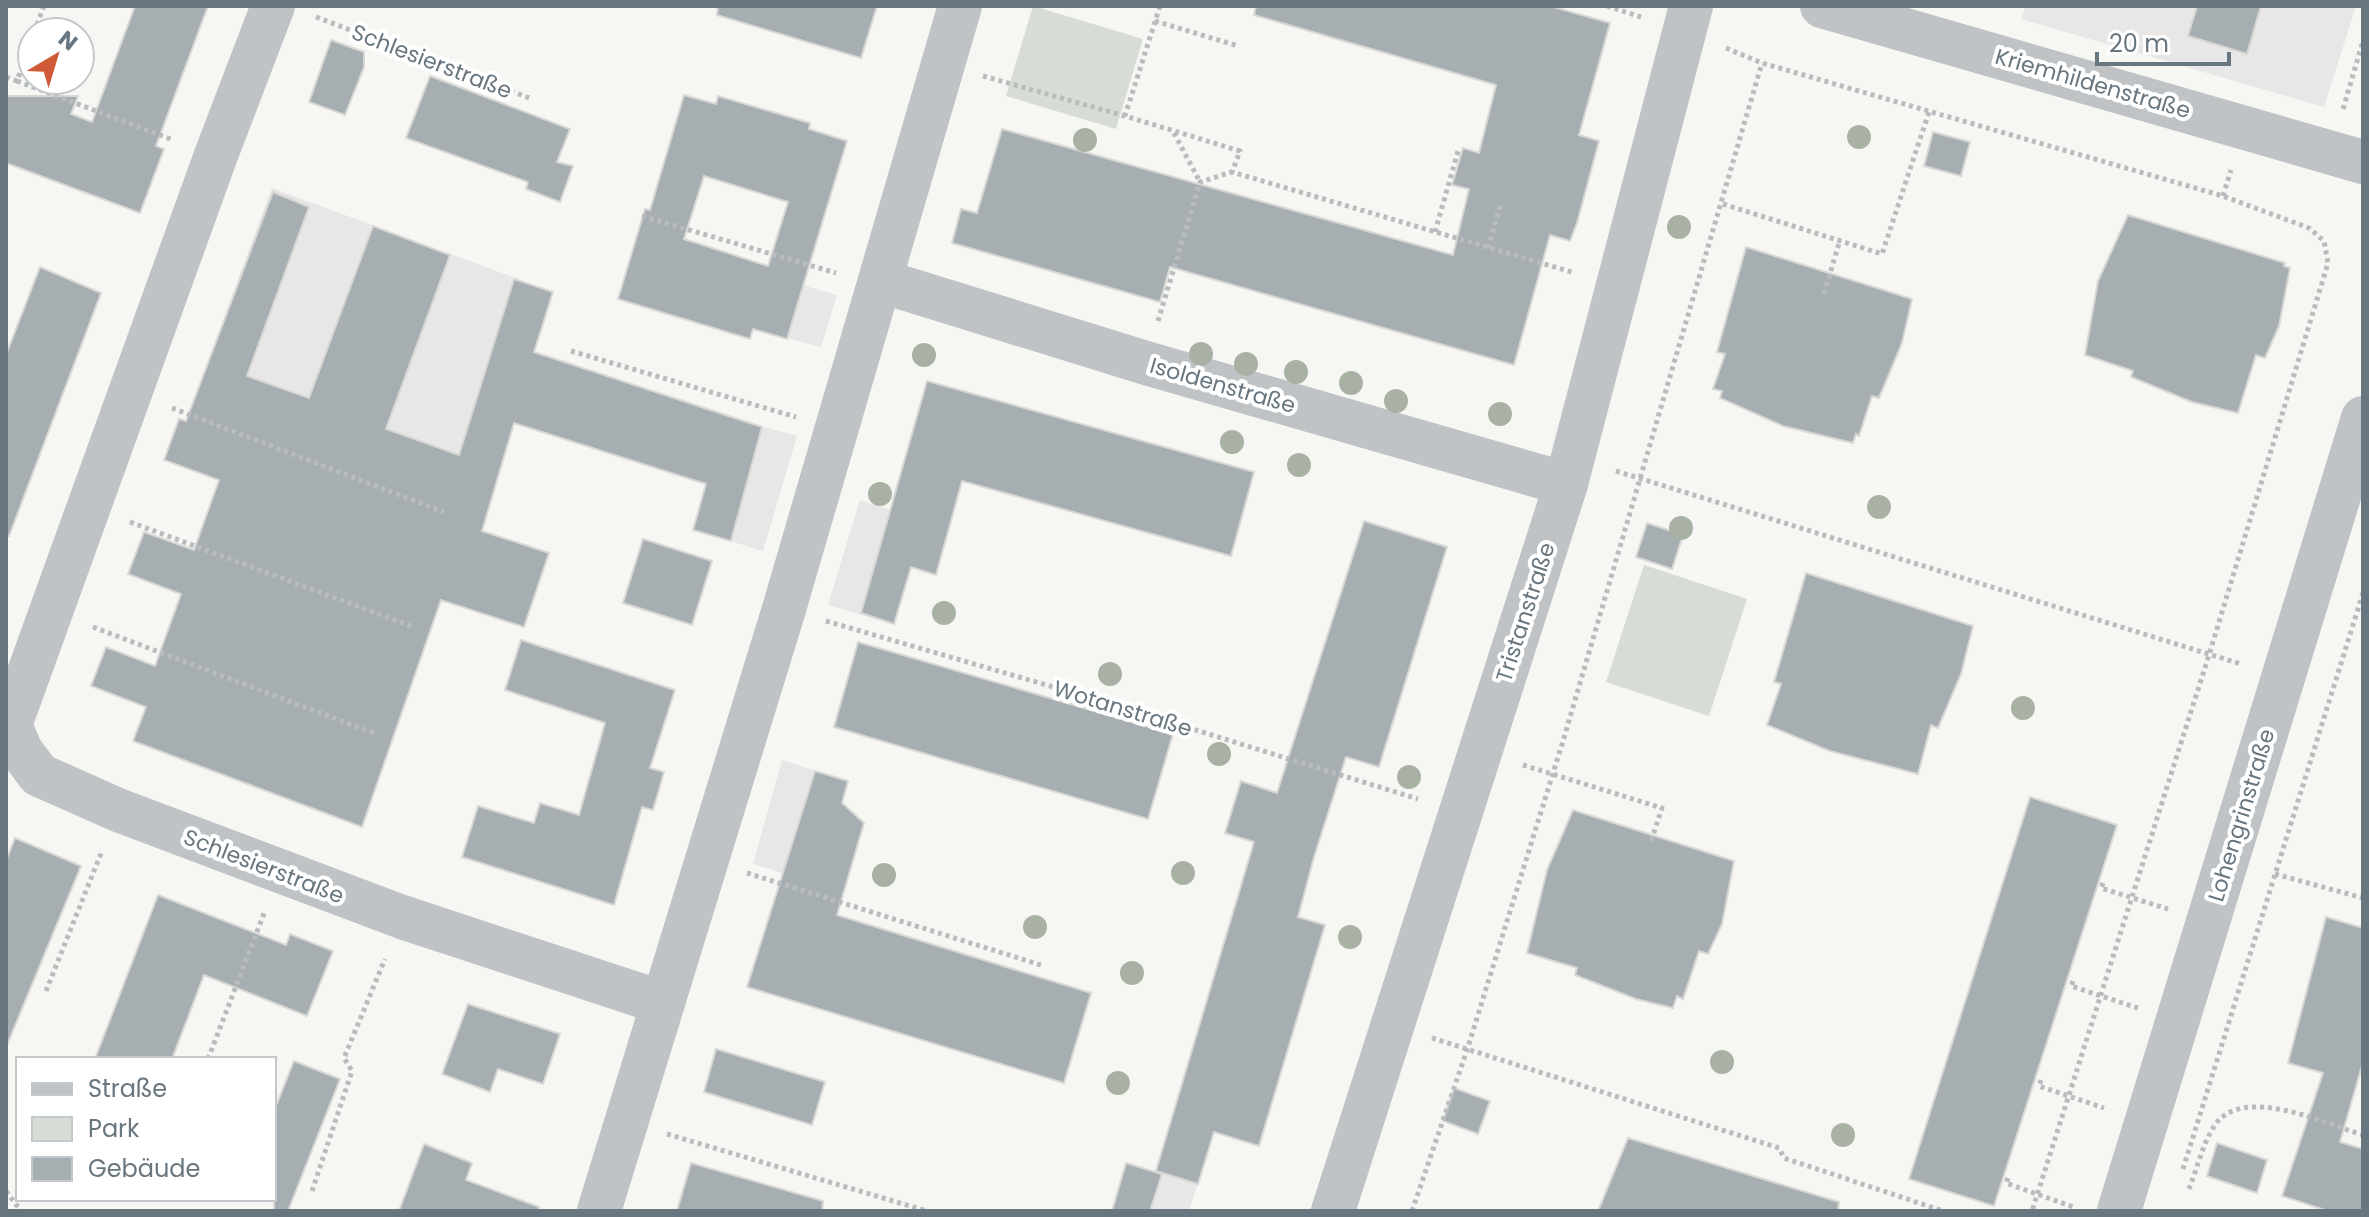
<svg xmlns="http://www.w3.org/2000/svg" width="2369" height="1217" font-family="Poppins,sans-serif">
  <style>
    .built { fill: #e6e7e6 }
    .green { fill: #d7dcd4 }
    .building { fill: #a7aeb2; stroke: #d7d7d5; stroke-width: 2; fill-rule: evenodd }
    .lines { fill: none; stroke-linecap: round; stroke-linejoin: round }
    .path { stroke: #b9bcbe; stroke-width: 5; stroke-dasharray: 4 4; stroke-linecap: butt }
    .minor { stroke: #bfc3c6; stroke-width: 44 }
    .tree { fill: #a9b1a5 }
    .labels { text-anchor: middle; stroke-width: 8; stroke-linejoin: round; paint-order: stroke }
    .street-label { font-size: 22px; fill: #687680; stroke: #fff }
  </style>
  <rect width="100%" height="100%" fill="#f6f6f3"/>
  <g class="built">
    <polygon points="2026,6 2356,6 2324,107 2021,19"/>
    <polygon points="272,188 553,292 486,506 194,399"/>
    <polygon points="771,276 837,295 821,347 756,330"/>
    <polygon points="725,416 797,436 763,551 694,530"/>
    <polygon points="860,500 925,521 894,624 828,605"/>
    <polygon points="782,760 848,781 817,884 753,864"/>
    <polygon points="1173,1139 1208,1150 1189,1211 1112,1211 1126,1163 1162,1174"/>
  </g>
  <g class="green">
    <polygon points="1033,6 1143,39 1116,129 1006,96"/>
    <polygon points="1644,565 1747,599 1709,716 1606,682"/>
  </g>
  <g class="building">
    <polygon points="135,6 208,6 156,146 164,149 140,213 6,163 6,96 78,96 71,114 92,122"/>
    <polygon points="718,6 877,6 861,58 717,15"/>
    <polygon points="1256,6 1550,6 1610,23 1579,135 1599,141 1577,223 1570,241 1550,235 1514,365 1170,267 1160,302 952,243 961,209 977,213 1002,129 1453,255 1469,189 1452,185 1463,148 1479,153 1496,85 1254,15"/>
    <polygon points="2197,6 2261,6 2247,54 2188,36"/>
    <polygon points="331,40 364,52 364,67 345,115 309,102"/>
    <polygon points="430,76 570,129 557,162 573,166 560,202 526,189 528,182 406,138"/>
    <path d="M684 95 716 104 718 96 810 123 809 129 847 141 787 339 753 329 750 339 618 299 645 209 650 210ZM704 176 788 202 768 266 684 239Z"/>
    <polygon points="1933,132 1970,142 1961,176 1924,166"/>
    <polygon points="273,192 309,207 247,376 309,398 373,226 450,255 386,429 459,455 514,279 553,292 534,352 762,427 731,541 693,530 706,484 514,423 482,531 549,553 524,627 441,600 362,827 133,741 146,707 91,686 106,647 155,666 181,594 128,574 144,532 194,550 219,480 164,460 179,419 186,421"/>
    <polygon points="2128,215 2285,263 2284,266 2290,268 2279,326 2265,358 2256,355 2238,413 2192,402 2131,377 2133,371 2085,355 2098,281"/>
    <polygon points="1746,247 1912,299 1902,343 1879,398 1872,396 1859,436 1856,434 1853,443 1783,426 1720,398 1722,391 1713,389 1725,354 1717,352"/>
    <polygon points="40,267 101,293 9,536 6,535 6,355"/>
    <polygon points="927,381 1254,472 1231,556 962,481 936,575 911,567 894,624 861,613"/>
    <polygon points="1364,521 1447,547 1379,767 1346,757 1314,857 1298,917 1325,925 1259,1146 1214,1132 1198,1184 1156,1171 1254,842 1225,833 1241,781 1277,793"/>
    <polygon points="1647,523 1683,535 1672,569 1636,557"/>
    <polygon points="643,539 712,561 692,625 623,603"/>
    <polygon points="1806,573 1973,626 1961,674 1938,728 1931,725 1918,774 1830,751 1767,725 1781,684 1774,682"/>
    <polygon points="521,640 675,690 650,768 664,772 653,810 642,807 614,905 462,857 478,806 534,823 540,803 579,815 605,723 505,690"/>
    <polygon points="858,642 1173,734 1148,819 834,727"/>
    <polygon points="815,771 848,781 842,803 864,823 837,915 1091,993 1064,1083 747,987"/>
    <polygon points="2030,797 2117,825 1994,1206 1909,1179"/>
    <polygon points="1573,810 1734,861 1722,924 1708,954 1699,951 1683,999 1677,996 1673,1008 1636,999 1575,975 1577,968 1527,953 1547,870"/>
    <polygon points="15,838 81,866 7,1045 6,861"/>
    <polygon points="158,895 286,945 290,934 333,951 307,1016 204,975 172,1059 95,1059"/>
    <polygon points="2326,917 2363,928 2363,1062 2340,1142 2363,1149 2363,1211 2328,1211 2282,1196 2323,1073 2288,1063"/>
    <polygon points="468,1004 560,1034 543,1084 498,1069 490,1092 442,1074"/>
    <polygon points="716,1049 825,1082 812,1125 704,1092"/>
    <polygon points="294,1061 340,1079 288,1211 274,1211 274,1111"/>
    <polygon points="1454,1088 1490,1101 1478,1134 1443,1121"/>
    <polygon points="1628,1138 1839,1202 1838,1211 1598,1211"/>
    <polygon points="2217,1143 2267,1160 2257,1193 2207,1176"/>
    <polygon points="424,1144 472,1163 466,1180 539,1207 538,1211 399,1211"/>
    <polygon points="691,1163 823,1201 822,1211 677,1211"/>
    <polygon points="1126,1163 1162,1174 1150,1211 1112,1211"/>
  </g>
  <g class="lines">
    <g class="path">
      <polyline points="1160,6 1125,116 1240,151 1232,172 1575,273"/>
      <polyline points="1607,6 1641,17"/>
      <polyline points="316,17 532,99"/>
      <polyline points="1155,21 1238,46"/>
      <polyline points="34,32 44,6"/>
      <polyline points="1726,48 1762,63 2223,196 2309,228 2324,241 2328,263 2209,655 2032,1211"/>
      <polyline points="983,76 1125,116"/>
      <polyline points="6,77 17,81 32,39"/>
      <polyline points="17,81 173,140"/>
      <polyline points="2343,109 2363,41"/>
      <polyline points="1174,133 1200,182"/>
      <polyline points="2223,196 2231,170"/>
      <polyline points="1723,204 1882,254 1929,112"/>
      <polyline points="642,216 836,273"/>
      <polyline points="1435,232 1458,151"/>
      <polyline points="1488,248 1501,203"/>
      <polyline points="1824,294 1840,240"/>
      <polyline points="1158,321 1200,182 1232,172"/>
      <polyline points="571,351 796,417"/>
      <polyline points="172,408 444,512"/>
      <polyline points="1616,471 2241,664"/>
      <polyline points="130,522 411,626"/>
      <polyline points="826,621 1112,704 1418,799"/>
      <polyline points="93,627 376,734"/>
      <polyline points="1523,765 1662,808 1650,844"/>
      <polyline points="747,873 1044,966"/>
      <polyline points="2275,874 2363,898"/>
      <polyline points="2103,883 2101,888 2168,909"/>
      <polyline points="2073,981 2071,986 2138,1008"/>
      <polyline points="46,991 102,851"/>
      <polyline points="1432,1038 1779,1148 1784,1158 1943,1211"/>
      <polyline points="208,1059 265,911"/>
      <polyline points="2041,1080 2039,1086 2104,1108"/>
      <polyline points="667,1134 927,1211"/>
      <polyline points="2183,1169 2363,593"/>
      <polyline points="2008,1178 2006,1183 2076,1208"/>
      <path d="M2189 1189C2197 1169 2203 1142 2215 1125 2243 1084 2326 1124 2363 1135"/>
      <polyline points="6,1191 21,1211"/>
      <polyline points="312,1191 352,1071 344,1058 385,959"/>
      <polyline points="1412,1211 1467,1050 1563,741 1762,63"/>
    </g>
    <g class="minor">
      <polyline points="273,6 216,155 10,725 21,751 39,775 118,810 402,917 663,1003"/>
      <polyline points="1822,6 2363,162"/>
      <polyline points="881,281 1146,363 1566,484"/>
      <polyline points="599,1211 784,609 960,6"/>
      <polyline points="1333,1211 1566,484 1691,6"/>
      <polyline points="2119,1211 2363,418"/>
    </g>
  </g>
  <g class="tree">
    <circle cx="1859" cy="137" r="12"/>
    <circle cx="1085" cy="140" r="12"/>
    <circle cx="1679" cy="227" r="12"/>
    <circle cx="1201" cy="354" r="12"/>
    <circle cx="924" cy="355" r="12"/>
    <circle cx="1246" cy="364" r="12"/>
    <circle cx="1296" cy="372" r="12"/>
    <circle cx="1351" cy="383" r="12"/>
    <circle cx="1396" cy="401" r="12"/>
    <circle cx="1500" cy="414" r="12"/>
    <circle cx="1232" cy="442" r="12"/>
    <circle cx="1299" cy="465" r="12"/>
    <circle cx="880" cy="494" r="12"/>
    <circle cx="1879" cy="507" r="12"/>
    <circle cx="1681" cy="528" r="12"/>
    <circle cx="944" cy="613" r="12"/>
    <circle cx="1110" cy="674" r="12"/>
    <circle cx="2023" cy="708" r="12"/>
    <circle cx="1219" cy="754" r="12"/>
    <circle cx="1409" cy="777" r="12"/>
    <circle cx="1183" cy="873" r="12"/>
    <circle cx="884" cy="875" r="12"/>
    <circle cx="1035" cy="927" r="12"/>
    <circle cx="1350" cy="937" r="12"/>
    <circle cx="1132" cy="973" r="12"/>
    <circle cx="1722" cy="1062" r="12"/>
    <circle cx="1118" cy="1083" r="12"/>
    <circle cx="1843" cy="1135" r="12"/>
  </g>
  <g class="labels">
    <g class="street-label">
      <text transform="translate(432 61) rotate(21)" y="8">Schlesierstraße</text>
      <text transform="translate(2093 83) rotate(16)" y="8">Kriemhildenstraße</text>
      <text transform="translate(1223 385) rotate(16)" y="8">Isoldenstraße</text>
      <text transform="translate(1525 612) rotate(-72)" y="8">Tristanstraße</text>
      <text transform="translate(1123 708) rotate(17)" y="8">Wotanstraße</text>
      <text transform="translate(2241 815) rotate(-73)" y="8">Lohengrinstraße</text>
      <text transform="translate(264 866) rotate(21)" y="8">Schlesierstraße</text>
    </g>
  </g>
  <rect width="2369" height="1217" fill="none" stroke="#687680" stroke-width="16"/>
  <rect x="16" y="1057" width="260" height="144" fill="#ffffff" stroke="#c3c8cc" stroke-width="2"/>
  <rect x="32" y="1083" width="40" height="12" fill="#bfc3c6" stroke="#c3c8cc" stroke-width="2"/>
  <text x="88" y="1097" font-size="24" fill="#687680">Straße</text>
  <rect x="32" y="1117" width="40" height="24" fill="#d7dcd4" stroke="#c3c8cc" stroke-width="2"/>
  <text x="88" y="1137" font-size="24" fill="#687680">Park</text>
  <rect x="32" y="1157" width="40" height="24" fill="#a7aeb2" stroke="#c3c8cc" stroke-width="2"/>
  <text x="88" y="1177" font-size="24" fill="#687680">Gebäude</text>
  <g transform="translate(56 56) rotate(38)"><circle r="38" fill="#ffffff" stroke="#c3c8cc" stroke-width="2"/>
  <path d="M0-6L14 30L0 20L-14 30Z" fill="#d05a38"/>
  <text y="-12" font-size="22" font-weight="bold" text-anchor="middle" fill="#687680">N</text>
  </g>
  <path d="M2097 52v12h132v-12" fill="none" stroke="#687680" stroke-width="4"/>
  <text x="2109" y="52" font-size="24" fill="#687680" stroke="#ffffff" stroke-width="6" paint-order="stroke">20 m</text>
</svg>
